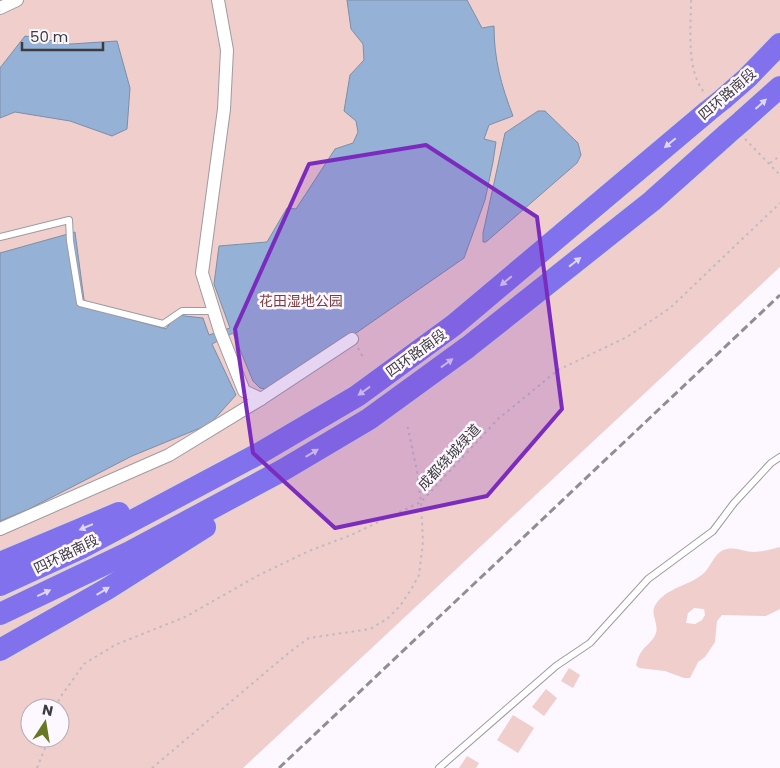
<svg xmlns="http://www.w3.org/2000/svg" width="780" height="768" font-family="Poppins,'Noto Sans SC',sans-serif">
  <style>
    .green { fill: #efcecc; fill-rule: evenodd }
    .water { fill: #95b2d6; stroke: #7b8ea8 }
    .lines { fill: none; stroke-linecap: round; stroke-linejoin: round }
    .service-casing { stroke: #9f9aa1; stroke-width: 8 }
    .minor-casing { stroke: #9f9aa1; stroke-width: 14 }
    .motorway-casing { stroke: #d8d8d8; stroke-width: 24 }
    .path { stroke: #c0bbc1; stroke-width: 2; stroke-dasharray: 2.5 4; stroke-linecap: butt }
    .service { stroke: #fff; stroke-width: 6 }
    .minor { stroke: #fff; stroke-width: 12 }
    .motorway { stroke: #8171ec; stroke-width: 22 }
    .rail { stroke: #928d93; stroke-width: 3; stroke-dasharray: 8 4; stroke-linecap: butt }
    .motorway-bridge-casing { stroke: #d8d8d8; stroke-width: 24; stroke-linecap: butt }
    .motorway-bridge { stroke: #8171ec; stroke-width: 22 }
    .oneway { fill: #ded6fa }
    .marked { fill: #7b2cbf; fill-opacity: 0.2; stroke: #7b2cbf; stroke-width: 4; stroke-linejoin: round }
    .labels { text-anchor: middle; stroke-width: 5; stroke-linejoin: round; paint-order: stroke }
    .street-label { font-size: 14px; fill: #3e3b3e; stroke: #fdf7ff }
    .park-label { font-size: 14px; fill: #7f3e3d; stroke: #fdf7ff }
  </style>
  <rect width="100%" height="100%" fill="#fdf7ff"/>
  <g class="green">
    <path d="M0 0H780V267L243 768H0ZM30 708H60V738H30Z"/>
    <path d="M780 547V609L766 616 722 615 717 621 715 642 705 657 698 662 690 678H684L665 671 639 668 636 665C637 662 638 657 640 654 644 646 653 642 656 633 659 623 649 613 656 604 667 587 690 586 704 573 712 565 715 551 727 549 736 547 745 552 754 552 761 552 773 549 780 547ZM694 608 704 609 705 615 702 620 695 624 686 623 688 613Z"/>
    <polygon points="569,668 580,675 573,688 561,681"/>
    <polygon points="546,689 557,698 544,716 532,707"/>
    <polygon points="513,715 534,728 518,753 497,740"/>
    <polygon points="467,756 479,763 476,768 459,768"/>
  </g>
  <g class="water">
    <path d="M347 0H467L482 28 494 26C494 59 501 85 513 116L489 125 484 139 496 142 493 162 485 200 464 258 274 390 260 388 253 381 233 333 212 344 236 395 210 424 132 456 29 509 0 521V253L75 232 85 307 166 329 176 315 203 318 209 335 230 328 214 284 219 246 267 242 287 208 296 209 335 149 353 143 358 132 356 121 344 111 350 75 364 60 363 44 351 29Z"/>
    <polygon points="25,36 71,44 117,41 130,88 127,129 112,136 70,121 15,112 0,118 0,68"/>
    <polygon points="538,111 545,111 578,143 581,155 577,163 486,242 483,242 483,233 505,133"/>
  </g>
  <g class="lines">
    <g class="service-casing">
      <g id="service">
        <polyline points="0,237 69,220 70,241 80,303 163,324 182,311 214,311"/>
        <polyline points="439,768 556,666 590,643 648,579 713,531 734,503 771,463 780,457"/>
      </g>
    </g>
    <g class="minor-casing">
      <g id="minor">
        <polyline points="218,0 227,50 224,109 202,273 220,331 244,391 261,399 352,339"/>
        <polyline points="0,8 17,0"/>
        <polyline points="0,529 169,455 261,399"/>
      </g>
    </g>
    <g class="motorway-casing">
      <g id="motorway">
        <polyline points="723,99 747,78 780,44"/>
        <polyline points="742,121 780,87"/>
        <polyline points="0,563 119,513"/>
        <polyline points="0,585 81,548 260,453 357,396 454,325 708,111"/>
        <polyline points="0,614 130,552 283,470 369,419 468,347 652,201 727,134"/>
        <polyline points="0,650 107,589 205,527"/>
      </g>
    </g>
    <g class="path">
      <path d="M691 0C691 28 686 70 704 92"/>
      <polyline points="745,139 780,175"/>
      <polyline points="770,163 780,156"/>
      <polyline points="358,348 364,359"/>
      <polyline points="57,708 59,699 84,664 115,645 185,617 259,575 309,551 351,535 421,502 498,419 558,370 627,337 670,308 780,203"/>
      <polyline points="37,768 49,738"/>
      <polyline points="152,768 291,651 309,638 370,629 387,619 400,606 412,588 419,575 423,542 421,502 417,471 407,424"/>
    </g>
    <use href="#service" class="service"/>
    <use href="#minor" class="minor"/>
    <use href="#motorway" class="motorway"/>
    <polyline class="rail" points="279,768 780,295"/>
    <g class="motorway-bridge-casing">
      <g id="motorway-bridge">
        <polyline points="708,111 723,99"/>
        <polyline points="727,134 742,121"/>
      </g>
    </g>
    <use href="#motorway-bridge" class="motorway-bridge"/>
  </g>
  <defs><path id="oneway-solid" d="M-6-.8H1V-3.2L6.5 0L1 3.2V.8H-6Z" transform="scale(1.25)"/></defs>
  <g class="oneway">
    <use href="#oneway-solid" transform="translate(761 104) rotate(-42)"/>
    <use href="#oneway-solid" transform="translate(670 143) rotate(140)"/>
    <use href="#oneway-solid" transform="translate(575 262) rotate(-38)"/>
    <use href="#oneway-solid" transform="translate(506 281) rotate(140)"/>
    <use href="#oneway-solid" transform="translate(447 363) rotate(-36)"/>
    <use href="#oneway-solid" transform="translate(364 391) rotate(144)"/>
    <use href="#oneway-solid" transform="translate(312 453) rotate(-31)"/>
    <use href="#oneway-solid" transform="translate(86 527) rotate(157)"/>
    <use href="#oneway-solid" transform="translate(103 591) rotate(-31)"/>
    <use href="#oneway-solid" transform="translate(44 593) rotate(-25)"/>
  </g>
  <path class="marked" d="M426 145 537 217 562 409 487 496 335 528 253 453 235 329 309 164Z"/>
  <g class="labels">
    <g class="street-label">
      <text transform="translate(727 94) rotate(-41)" y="5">四环路南段</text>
      <text transform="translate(416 353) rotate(-36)" y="5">四环路南段</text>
      <text transform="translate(449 457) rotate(-47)" y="5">成都绕城绿道</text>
      <text transform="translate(66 554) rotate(-26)" y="5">四环路南段</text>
    </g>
    <g class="park-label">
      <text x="301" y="306">花田湿地公园</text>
    </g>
  </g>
  <g transform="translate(45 723) rotate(12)"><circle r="24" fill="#fdf7ff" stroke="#b1acb2"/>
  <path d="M0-4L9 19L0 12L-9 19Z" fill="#687723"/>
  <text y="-8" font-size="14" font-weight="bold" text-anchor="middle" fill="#3e3b3e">N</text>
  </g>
  <path d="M22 42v8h81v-8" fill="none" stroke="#3e3b3e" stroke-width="2.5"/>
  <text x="30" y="42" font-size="15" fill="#3e3b3e" stroke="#fdf7ff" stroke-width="4" paint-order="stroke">50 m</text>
</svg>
